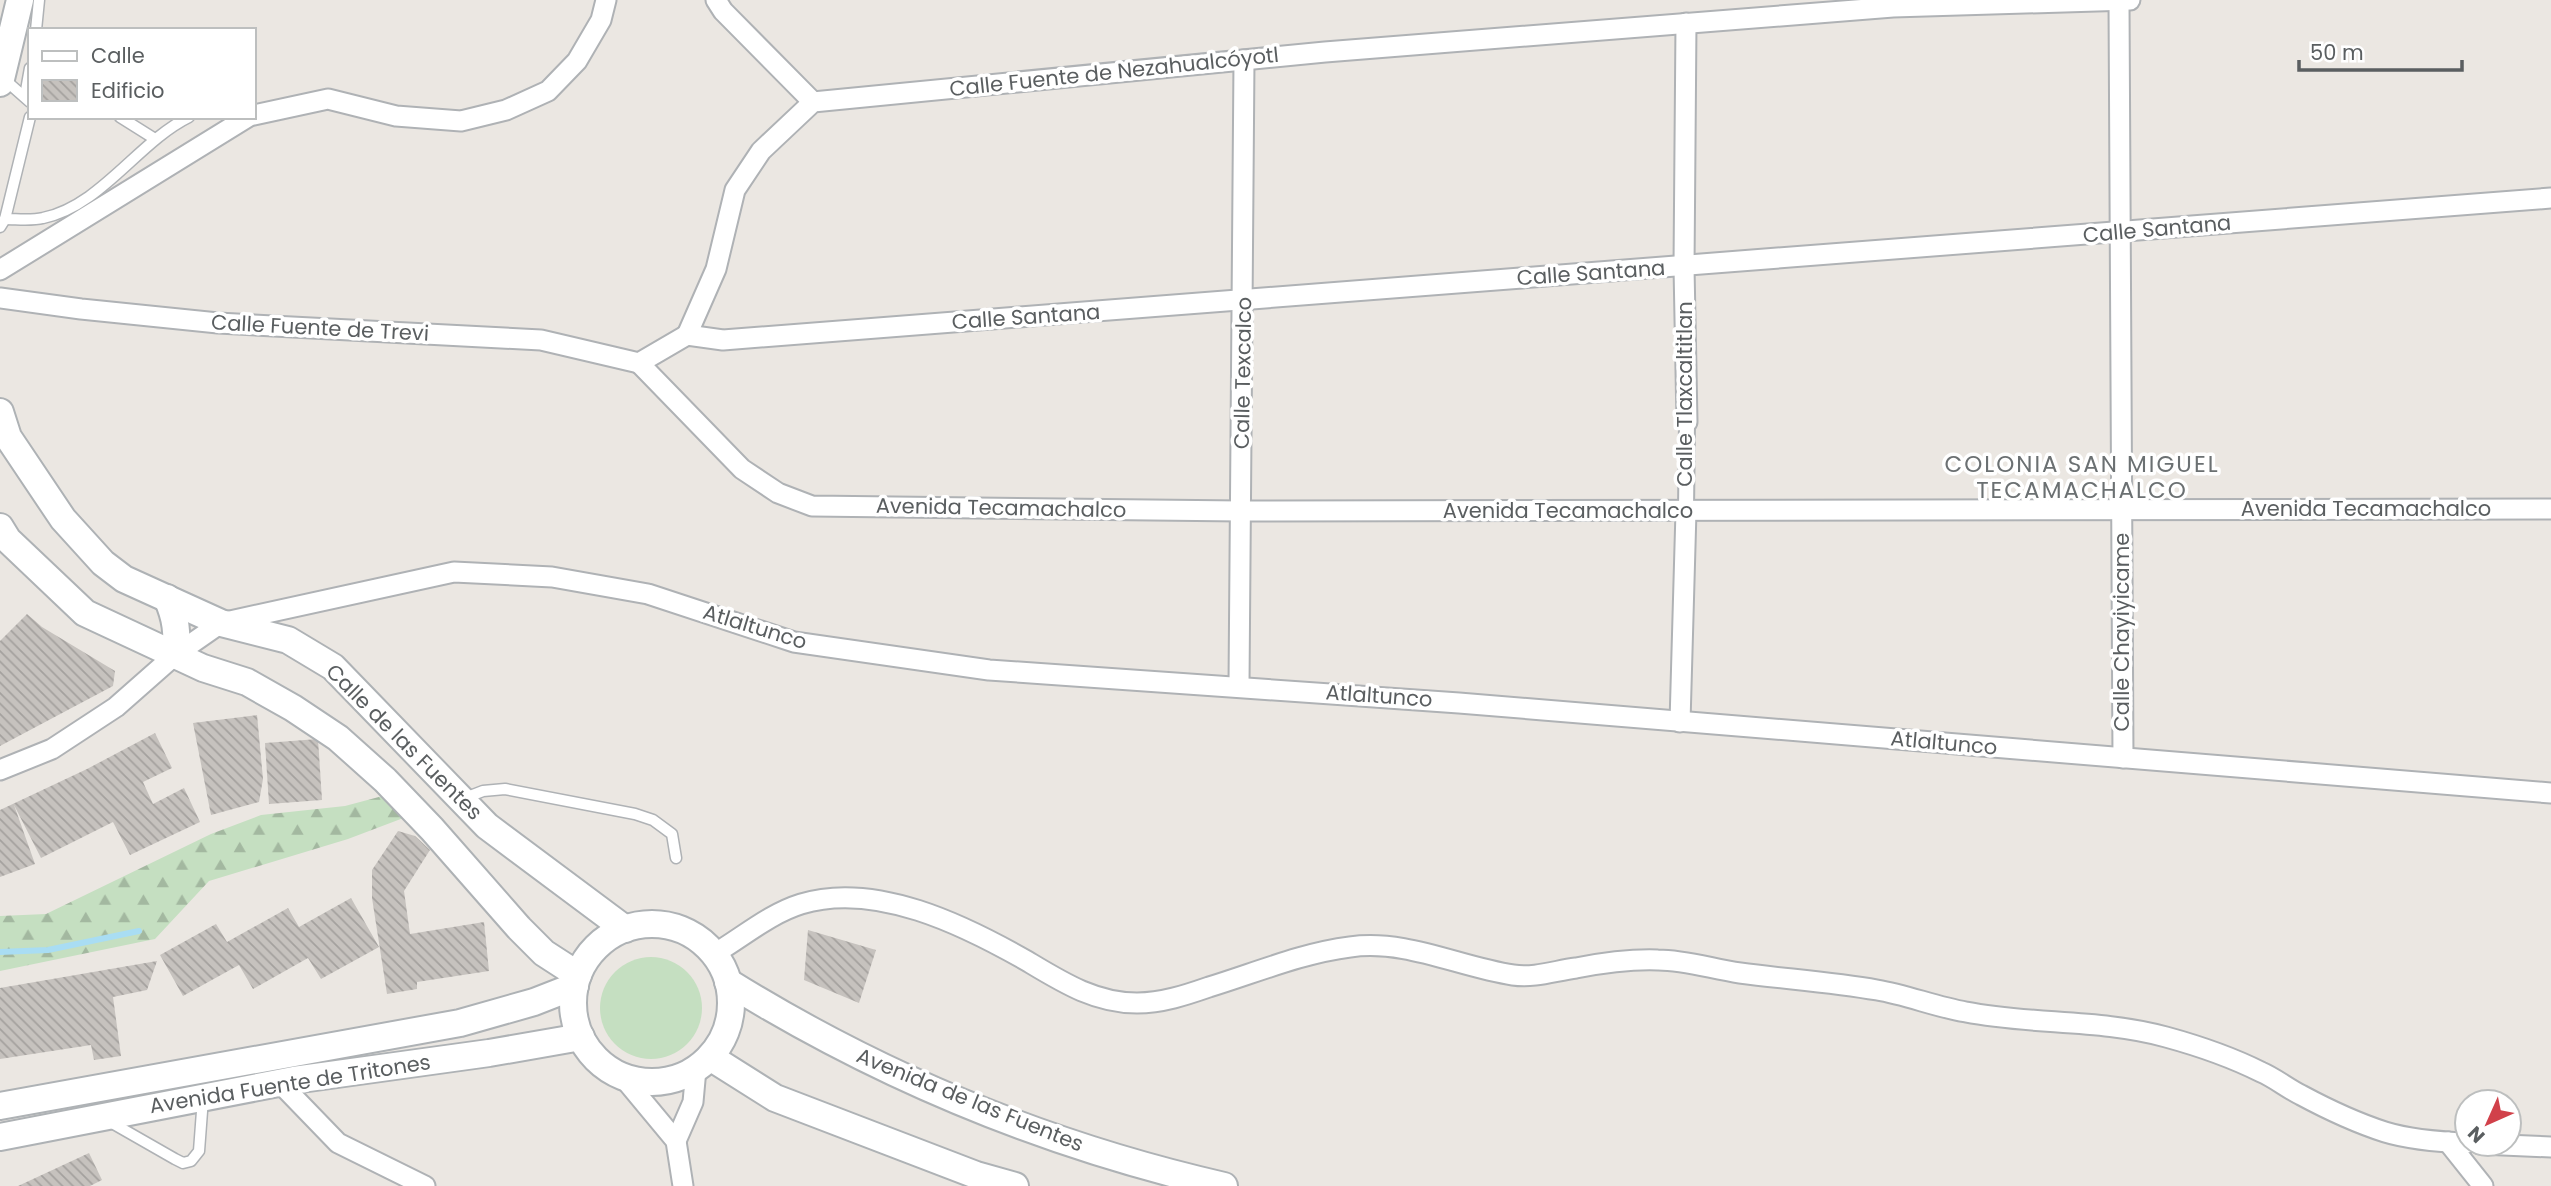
<svg xmlns="http://www.w3.org/2000/svg" width="2551" height="1186" font-family="Poppins,sans-serif">
  <style>
    .forest { fill: url(#forest-firs) }
    .garden { fill: #c5dfc1 }
    .lines { fill: none; stroke-linecap: round; stroke-linejoin: round }
    .stream { stroke: #a9ddf3; stroke-width: 6 }
    .building { fill: url(#building-back-hatch) }
    .service-casing { stroke: #afb2b5; stroke-width: 13 }
    .pedestrian-casing { stroke: #afb2b5; stroke-width: 18 }
    .minor-casing { stroke: #afb2b5; stroke-width: 23 }
    .secondary-casing { stroke: #aeb2b5; stroke-width: 30 }
    .service { stroke: #fff; stroke-width: 10 }
    .pedestrian { stroke: #fff; stroke-width: 14 }
    .minor { stroke: #fff; stroke-width: 19 }
    .secondary { stroke: #fff; stroke-width: 26 }
    .labels { text-anchor: middle; stroke-width: 7; stroke-linejoin: round; paint-order: stroke }
    .street-label { font-size: 21px; fill: #5a5e60; stroke: #fff }
    .neighbourhood-label { font-size: 23px; letter-spacing: 2px; fill: #6b7072; stroke: #fff }
  </style>
  <defs>
    <pattern id="forest-firs" width="22" height="20" patternUnits="userSpaceOnUse" patternTransform="scale(1.75)"><rect width="22" height="20" fill="#c5dfc1"/><path d="M5 1l3.5 6h-7zM16 11l3.5 6h-7z" fill="#a3b8a0"/></pattern>
    <pattern id="building-back-hatch" width="6" height="6" patternUnits="userSpaceOnUse" patternTransform="scale(1.75)"><rect width="6" height="6" fill="#c6c2be"/><path d="M-1 5l2 2M0 0l6 6M5-1l2 2" fill="none" stroke="#a4a19e"/></pattern>
  </defs>
  <rect width="100%" height="100%" fill="#ebe7e2"/>
  <polygon class="forest" points="390,794 406,817 348,839 209,881 155,939 0,971 0,916 46,914 211,834 261,815 345,806"/>
  <circle class="garden" cx="651" cy="1008" r="51"/>
  <g class="lines">
    <polyline class="stream" points="0,952 48,950 139,931"/>
  </g>
  <g class="building">
    <polygon points="27,614 42,627 115,671 113,686 0,746 0,641"/>
    <polygon points="257,715 263,779 259,802 211,815 193,723"/>
    <polygon points="155,733 172,768 143,782 153,804 184,788 200,822 130,855 113,822 41,858 14,805 35,864 0,877 0,810 87,769"/>
    <polygon points="318,739 322,800 269,804 265,743"/>
    <polygon points="398,831 415,836 430,850 404,891 410,934 484,922 489,971 417,982 417,989 387,994 372,898 372,870"/>
    <polygon points="351,898 379,947 321,979 308,958 253,989 239,965 183,996 160,955 216,924 227,942 288,908 299,927"/>
    <polygon points="808,930 876,950 859,1003 804,980"/>
    <polygon points="157,961 147,990 113,997 121,1056 94,1060 91,1045 0,1059 0,988"/>
    <polygon points="89,1153 102,1180 90,1186 18,1186"/>
  </g>
  <g class="lines">
    <g class="service-casing">
      <g id="service">
        <polyline points="36,30 39,0"/>
        <polyline points="4,79 30,102"/>
        <polyline points="25,96 30,68"/>
        <polyline points="120,117 155,139"/>
        <path d="M5 219C17 219 31 221 43 218 101 206 138 142 189 117"/>
        <polyline points="0,227 5,219 30,117"/>
        <polyline points="465,798 483,791 505,789 635,814 653,820 672,834 676,858"/>
        <polyline points="112,1123 175,1159 183,1163 191,1161 199,1151 203,1098"/>
      </g>
    </g>
    <g class="pedestrian-casing">
      <polyline id="pedestrian" points="1686,511 1687,422"/>
    </g>
    <g class="minor-casing">
      <g id="minor">
        <polyline points="716,0 723,11 813,102"/>
        <polyline points="2119,2 2123,758"/>
        <polyline points="1686,23 1684,267 1687,422"/>
        <polyline points="254,115 328,99 396,116 461,121 506,110 548,91 577,61 601,20 606,0"/>
        <polyline points="0,270 248,117"/>
        <polyline points="0,298 81,309 218,323 541,340 639,363"/>
        <polyline points="687,335 716,269 735,190 761,151 813,102 1325,52 1893,7 2130,0"/>
        <polyline points="639,363 742,469 778,493 812,506 1241,511 2551,509"/>
        <polyline points="639,363 687,335 723,340 2551,198"/>
        <polyline points="1239,685 1244,60"/>
        <polyline points="1680,722 1686,511"/>
        <polyline points="0,770 52,749 116,707 175,655 221,623 454,572 552,577 648,594 794,642 989,670 1459,703 2551,793"/>
        <path d="M714 954C743 937 769 914 801 904 875 881 964 925 1027 961 1062 982 1095 1003 1137 1003 1162 1003 1186 995 1209 987 1255 973 1302 953 1350 947 1406 939 1459 967 1513 975 1535 978 1554 971 1576 968 1602 963 1632 959 1658 960 1686 960 1712 969 1740 973 1785 979 1831 982 1877 990 1907 995 1936 1007 1966 1012 2032 1025 2101 1019 2166 1037 2199 1046 2231 1057 2261 1072 2275 1078 2287 1088 2301 1095 2327 1109 2357 1123 2385 1132 2411 1140 2440 1142 2467 1143"/>
        <polyline points="622,1076 676,1141 683,1186"/>
        <polyline points="279,1082 338,1143 425,1186"/>
        <polyline points="676,1141 693,1102 696,1069"/>
        <polyline points="2448,1142 2483,1186"/>
        <polyline points="2480,1144 2551,1147"/>
      </g>
    </g>
    <g class="secondary-casing">
      <g id="secondary">
        <polyline points="0,83 20,0"/>
        <polyline points="0,412 8,437 63,519 103,563 124,579 221,623 288,640 333,667 487,826 625,929"/>
        <polyline points="0,527 8,540 85,613 203,668 247,682 293,708 338,738 385,780 432,829 519,928 544,953 578,975"/>
        <path d="M167 598C176 618 178 634 175 655"/>
        <circle cx="652" cy="1003" r="79"/>
        <path d="M728 982C881 1077 1049 1146 1224 1186"/>
        <polyline points="710,1057 775,1098 976,1175 1015,1186"/>
        <polyline points="0,1106 460,1023 534,1002 575,986"/>
        <polyline points="0,1137 294,1080 489,1053 581,1037"/>
      </g>
    </g>
    <use href="#service" class="service"/>
    <use href="#pedestrian" class="pedestrian"/>
    <use href="#minor" class="minor"/>
    <use href="#secondary" class="secondary"/>
  </g>
  <g class="labels">
    <g class="street-label">
      <text transform="translate(1114 72) rotate(-6)" y="7">Calle Fuente de Nezahualcóyotl</text>
      <text transform="translate(2157 229) rotate(-5)" y="7">Calle Santana</text>
      <text transform="translate(1591 273) rotate(-4)" y="7">Calle Santana</text>
      <text transform="translate(1026 317) rotate(-4)" y="7">Calle Santana</text>
      <text transform="translate(320 328) rotate(3)" y="7">Calle Fuente de Trevi</text>
      <text transform="translate(1243 373) rotate(-89)" y="7">Calle Texcalco</text>
      <text transform="translate(1685 394) rotate(-90)" y="7">Calle Tlaxcaltitlan</text>
      <text transform="translate(1001 508) rotate(1)" y="7">Avenida Tecamachalco</text>
      <text x="2366" y="516">Avenida Tecamachalco</text>
      <text x="1568" y="518">Avenida Tecamachalco</text>
      <text transform="translate(755 627) rotate(17)" y="7">Atlaltunco</text>
      <text transform="translate(2122 632) rotate(-90)" y="7">Calle Chayiyicame</text>
      <text transform="translate(1379 696) rotate(4)" y="7">Atlaltunco</text>
      <text transform="translate(404 742) rotate(45)" y="7">Calle de las Fuentes</text>
      <text transform="translate(1944 743) rotate(5)" y="7">Atlaltunco</text>
      <text transform="translate(290 1084) rotate(-9)" y="7">Avenida Fuente de Tritones</text>
      <text transform="translate(970 1100) rotate(22)" y="7">Avenida de las Fuentes</text>
    </g>
    <g class="neighbourhood-label">
      <text x="2082" y="472">COLONIA SAN MIGUEL<tspan x="2082" dy="26">TECAMACHALCO</tspan></text>
    </g>
  </g>
  <rect x="28" y="28" width="228" height="91" fill="#ffffff" stroke="#bdbfbf" stroke-width="2"/>
  <rect x="42" y="51" width="35" height="10" fill="#ffffff" stroke="#bdbfbf" stroke-width="2"/>
  <text x="91" y="63" font-size="21" fill="#5a5e60">Calle</text>
  <rect x="42" y="80" width="35" height="21" fill="url(#building-back-hatch)" stroke="#bdbfbf" stroke-width="2"/>
  <text x="91" y="98" font-size="21" fill="#5a5e60">Edificio</text>
  <g transform="translate(2488 1123) rotate(225)"><circle r="33" fill="#ffffff" stroke="#bdbfbf" stroke-width="2"/>
  <path d="M0-5L12 26L0 18L-12 26Z" fill="#d1414a"/>
  <text y="-10" font-size="19" font-weight="bold" text-anchor="middle" fill="#5a5e60">N</text>
  </g>
  <path d="M2299 60v10h163v-10" fill="none" stroke="#5a5e60" stroke-width="3.5"/>
  <text x="2310" y="60" font-size="21" fill="#5a5e60" stroke="#ffffff" stroke-width="5" paint-order="stroke">50 m</text>
</svg>
